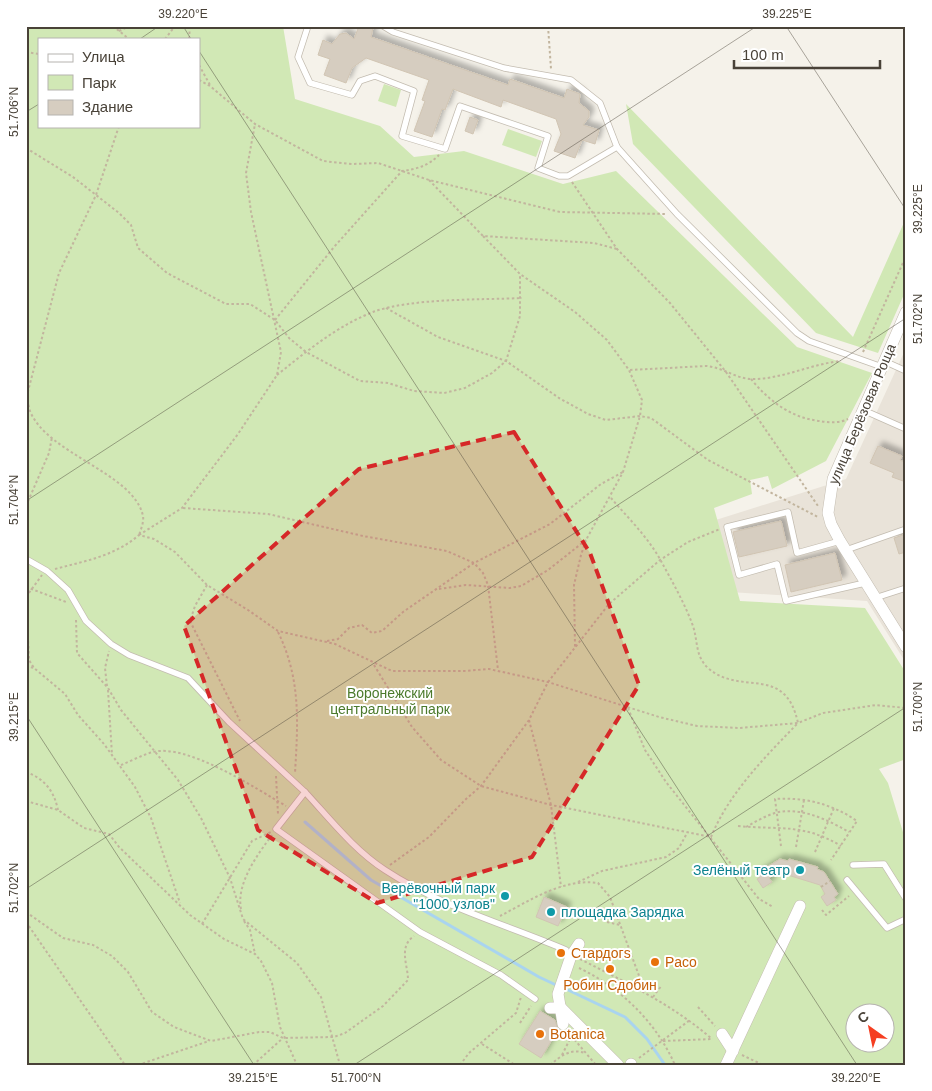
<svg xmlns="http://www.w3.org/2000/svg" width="932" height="1091" font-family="Helvetica,sans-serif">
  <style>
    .residential { fill: #e9e3d9 }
    .green { fill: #d1e8b5; fill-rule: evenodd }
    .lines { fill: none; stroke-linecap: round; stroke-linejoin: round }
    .stream { stroke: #a9d4ef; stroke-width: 3 }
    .building { fill: #d6cdc0; stroke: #d1c5b3; filter: url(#shadow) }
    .lane-casing { stroke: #c3bcb0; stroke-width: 7 }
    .street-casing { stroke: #c3bcb0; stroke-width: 12 }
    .path { stroke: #c2b59e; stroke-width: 2; stroke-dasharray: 2.5 2.5; stroke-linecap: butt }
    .lane { stroke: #fff; stroke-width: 5.5 }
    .street { stroke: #fff; stroke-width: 11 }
    .marked { fill: #d62828; fill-opacity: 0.2; stroke: #d62828; stroke-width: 4; stroke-dasharray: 10 6; stroke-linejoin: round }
    .ticks { fill: none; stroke: #494238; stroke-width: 1; stroke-opacity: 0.45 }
    .culture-dot { fill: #0f9aa8; stroke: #fff; stroke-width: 2 }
    .food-dot { fill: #e8710a; stroke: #fff; stroke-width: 2 }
    .labels { text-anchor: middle; stroke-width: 4; stroke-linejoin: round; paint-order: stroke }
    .street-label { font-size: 14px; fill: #494238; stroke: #fff }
    .park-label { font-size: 14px; fill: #4b7a2c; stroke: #fff }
    .culture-label { font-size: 14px; fill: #0d838f; stroke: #fff; text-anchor: end }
    .food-label { font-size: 14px; fill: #c56008; stroke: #fff; text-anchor: start }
    .neatline { fill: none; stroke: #494238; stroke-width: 2 }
    .ticks-label { font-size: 12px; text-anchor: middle; fill: #494238 }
  </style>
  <defs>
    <filter id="shadow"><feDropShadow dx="4.5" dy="-4.5" stdDeviation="2.5" flood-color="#0004"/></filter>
  </defs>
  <rect width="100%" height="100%" fill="#f5f2ea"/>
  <polygon class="residential" points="906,348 906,663 867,601 715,591 703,524 846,479"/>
  <g class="green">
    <path d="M26 26H283L295 99 380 126 414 157 464 151 563 184 616 171 797 347 872 373 826 461 772 489 768 476 750 480 752 494 714 508 740 601 865 608 906 673V759L879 769 888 783 906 842V1065H26ZM39 39H199V126H39ZM854 1014H884V1044H854Z"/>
    <polygon points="384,84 401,90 396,107 378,101"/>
    <polygon points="626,104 853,337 906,218 906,290 878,353 816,333 633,144"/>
    <polygon points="508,129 542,141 536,157 502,145"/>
  </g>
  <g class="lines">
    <g class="stream">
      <polyline points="305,822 371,880 539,977 556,985"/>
      <polyline points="566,989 625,1017 647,1039 665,1065"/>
    </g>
  </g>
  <g class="building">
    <polygon points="359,26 373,28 371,37 508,85 510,79 564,98 567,89 580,94 579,103 589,111 589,117 583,125 599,130 595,144 582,140 575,158 554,151 561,134 556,119 503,100 501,107 453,89 445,110 442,109 432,137 414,131 425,101 422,100 429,80 366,58 352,68 346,83 324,75 330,59 318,55 323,40 332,44 340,34 346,33 354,39"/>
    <polygon points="470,117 478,120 473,134 465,131"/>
    <polygon points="878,446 902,456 900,460 906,463 906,482 892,477 894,473 870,463"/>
    <polygon points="781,521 787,546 739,557 733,532"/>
    <polygon points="906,534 906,552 899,554 894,538"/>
    <polygon points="835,553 842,580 791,592 785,565"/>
    <polygon points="780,859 788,861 789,859 818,867 817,869 824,872 838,894 834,897 836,900 827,906 821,897 825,894 820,885 778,872 769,878 772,882 763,888 757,879 760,877 757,873"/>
    <polygon points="544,897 567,907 558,926 536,917"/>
    <polygon points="540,1011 555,1020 558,1030 541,1058 519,1044"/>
  </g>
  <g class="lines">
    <g class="lane-casing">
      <g id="lane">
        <polyline points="308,26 298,57 310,83 352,95 360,81 375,76 414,91 402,136 445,149 460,106 548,136 538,168 559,176 568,176 617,147"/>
        <polyline points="383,26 393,32 504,68 571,80 600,103 617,147 677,214 797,333 809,341 882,367"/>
        <polyline points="884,361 906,371"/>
        <polyline points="863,410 906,429"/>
        <polyline points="840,541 797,553 788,512 727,527 739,575 777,564 786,601 865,583"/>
        <polyline points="846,550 906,529"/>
        <polyline points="26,559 47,571 68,590 86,621 111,644 129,655 188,678 229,722 305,792 276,829 420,932 501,975 535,999"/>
        <polyline points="875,598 906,588"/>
        <path d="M305 792C330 819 354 850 385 870 441 907 505 924 566 950"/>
        <polyline points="853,865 884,864 906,899"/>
        <polyline points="847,880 887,928 906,919"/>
      </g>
    </g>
    <g class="street-casing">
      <g id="street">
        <polyline points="906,312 833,479 828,513 831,524 840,541 906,647"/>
        <polyline points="550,1008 561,1008 618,1065"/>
        <polyline points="563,1024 558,994 571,956 579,944"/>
        <polyline points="722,1034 733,1051"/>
        <polyline points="631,1065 631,1064"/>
        <polyline points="726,1065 800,906"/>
      </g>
    </g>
    <g class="path">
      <polyline points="113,26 129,39"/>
      <polyline points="548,26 551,69"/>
      <polyline points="119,31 130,26"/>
      <polyline points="165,39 175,26"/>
      <polyline points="189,39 190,26"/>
      <polyline points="26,52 39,54"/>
      <polyline points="199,65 210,85"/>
      <polyline points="199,80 210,86 255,124 323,161 352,164 378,163 429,180 560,212 667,214"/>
      <path d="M119 126 96 195 59 273 27 395C28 400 28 406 30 411 47 454 134 473 143 516 144 522 141 529 139 535"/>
      <polyline points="26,148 73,177 119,213 131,225 138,248 167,273 226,304 250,304 275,320 289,338 306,352 360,381 388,383 414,391 444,393 465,388 492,373 506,361 520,316 520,274"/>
      <polyline points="429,180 483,236 594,243 617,249"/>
      <polyline points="572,182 617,249 670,303 726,372 818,506"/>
      <polyline points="483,236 520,274 575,312 607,340 629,370 642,400 640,416 623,472 586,540 581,555 574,585 575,647"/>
      <polyline points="386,308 438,337 506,361 559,398 588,414 606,420 640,416 651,418 708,460 818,517"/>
      <path d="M275 320 334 247 402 171C417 169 428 166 439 155"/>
      <polyline points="863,352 906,256"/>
      <path d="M630 370 706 366C722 367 735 378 750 379 781 380 810 364 841 361"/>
      <path d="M277 375C307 351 337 326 373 312 411 298 480 300 522 298"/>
      <path d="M751 379C769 401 791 418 820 421 829 423 840 423 848 419"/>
      <polyline points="26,506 49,453 52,437"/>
      <polyline points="183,508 268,514 363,536 447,551 474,563 483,573 488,585 498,670"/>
      <polyline points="139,535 182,508 238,434 277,375 281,352 251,212 246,173 255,124"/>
      <path d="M55 569C85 561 115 556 139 535L154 539 175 552 207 585 248 610 278 631 335 644 392 671H464L489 669 548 682 659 717 697 726 739 728 798 723 823 713 876 705 906 708"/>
      <polyline points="207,585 195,606 190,621 240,721"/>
      <polyline points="26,587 66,602"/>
      <polyline points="439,589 466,585 510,588 521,586 548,570 586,540"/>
      <polyline points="26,596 29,660 34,668 65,694 78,715 104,744 135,787 151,818 180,903"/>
      <polyline points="26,597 42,575"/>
      <polyline points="76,620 77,653 108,688 121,710 178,780 201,818 230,878 243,919 297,963 321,997 340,1065"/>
      <path d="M278 632C301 679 298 722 295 773"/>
      <polyline points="327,641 338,639 349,628 362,625 372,633 382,631 403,612 474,563 550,524 601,484 623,472"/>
      <path d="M374 665 412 727 441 760 481 786 551 805 711 837C729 793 765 757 798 723 785 663 741 697 708 668 695 656 698 641 693 626 685 604 672 581 661 561 648 537 628 518 611 498"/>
      <polyline points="26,666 34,668"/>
      <polyline points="107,686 105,668 109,651"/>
      <polyline points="108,690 112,755"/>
      <polyline points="628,708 645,750 666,782 759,899 773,907"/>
      <polyline points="529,720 551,805 561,887"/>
      <path d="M121 765C131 761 142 755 153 752 187 743 257 789 286 806"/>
      <path d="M26 772C45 779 54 791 58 810"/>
      <polyline points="276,776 278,814"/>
      <polyline points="26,801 58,810 84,828 109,834 119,847 190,915 224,939 255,954 261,961 272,983 280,1027 297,1065"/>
      <path d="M738 826C779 830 803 823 841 846"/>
      <path d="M746 827C755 822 765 816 775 813 800 806 828 820 849 832"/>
      <path d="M781 846 775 799C805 797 832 804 857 821L831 860"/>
      <polyline points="796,847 804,800"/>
      <polyline points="815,852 834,808"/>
      <polyline points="390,865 429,837 466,799 481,786 529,720 548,682 609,604 660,560 688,542 720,529"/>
      <polyline points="770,865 776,874"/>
      <polyline points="578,882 602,871 666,857 679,848 687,833"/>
      <polyline points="821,887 830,881"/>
      <path d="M241 909C236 883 258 854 272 835"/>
      <polyline points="822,910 826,915 849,896"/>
      <path d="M26 912 63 938 93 945 112 956 128 972 152 1012 174 1027 211 1041 259 1032H270L283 1038 334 1037 345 1033 383 1006 408 980C408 965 398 947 414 936"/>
      <path d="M500 916C529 901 563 878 598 883L610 897 645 992"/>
      <polyline points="244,921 250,930 255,954"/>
      <polyline points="26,922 125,1065"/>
      <polyline points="607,922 620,925"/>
      <polyline points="202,924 252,841 271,832"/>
      <path d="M580 959C627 983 673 1005 712 1039"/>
      <path d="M579 968C621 988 656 1022 675 1065"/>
      <polyline points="653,997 662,985"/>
      <polyline points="698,1007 715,1026"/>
      <polyline points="520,1023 531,1006"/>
      <polyline points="568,1032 596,1065"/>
      <polyline points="663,1041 713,1039"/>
      <polyline points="482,1044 515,1065"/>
      <polyline points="562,1055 571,1037"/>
      <polyline points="742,1055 763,1065"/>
      <polyline points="639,1058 690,1020"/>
      <polyline points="138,1065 209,1041"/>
      <polyline points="253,1065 283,1038"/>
      <polyline points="460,1065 469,1053 516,1013 521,997"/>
      <path d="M550 1065C561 1056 570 1048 585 1053"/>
    </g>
    <use href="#lane" class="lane"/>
    <use href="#street" class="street"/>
  </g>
  <path class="marked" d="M514 432 590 553 639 685 532 857 377 903 258 830 184 626 359 469Z"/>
  <path class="ticks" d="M183 26 191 39M786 26 906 210M140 39 159 26M199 51 857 1065M26 112 39 104M26 501 757 26M26 715 254 1065M26 889 906 318M354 1065 906 707"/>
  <g class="culture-dot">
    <circle cx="800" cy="870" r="5"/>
    <circle cx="505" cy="896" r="5"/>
    <circle cx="551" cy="912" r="5"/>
  </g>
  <g class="food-dot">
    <circle cx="561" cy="953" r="5"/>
    <circle cx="655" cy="962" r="5"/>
    <circle cx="610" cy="969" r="5"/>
    <circle cx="540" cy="1034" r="5"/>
  </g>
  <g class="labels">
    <g class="street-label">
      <text transform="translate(862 414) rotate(-67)" y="5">улица Берёзовая Роща</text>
    </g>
    <g class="park-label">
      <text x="390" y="698">Воронежский<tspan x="390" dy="16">центральный парк</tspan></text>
    </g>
    <g class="culture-label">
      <text x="790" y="875">Зелёный театр</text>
      <text x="495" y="893">Верёвочный парк<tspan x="495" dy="16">"1000 узлов"</tspan></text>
      <text x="561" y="917" text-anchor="start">площадка Зарядка</text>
    </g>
    <g class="food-label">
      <text x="571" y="958">Стардогs</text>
      <text x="665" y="967">Paco</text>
      <text x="610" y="990" text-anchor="middle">Робин Сдобин</text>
      <text x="550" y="1039">Botanica</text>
    </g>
  </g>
  <rect width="932" height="1091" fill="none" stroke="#ffffff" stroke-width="55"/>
  <rect x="38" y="38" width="162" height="90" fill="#ffffff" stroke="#b6b3af"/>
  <rect x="48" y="54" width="25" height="8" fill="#ffffff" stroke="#b6b3af"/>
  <text x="82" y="62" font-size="15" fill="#494238">Улица</text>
  <rect x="48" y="75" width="25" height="15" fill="#d1e8b5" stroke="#b6b3af"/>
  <text x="82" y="88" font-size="15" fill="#494238">Парк</text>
  <rect x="48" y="100" width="25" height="15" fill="#d6cdc0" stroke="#b6b3af"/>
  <text x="82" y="112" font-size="15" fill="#494238">Здание</text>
  <g transform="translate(870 1028) rotate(327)"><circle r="24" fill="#ffffff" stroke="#b6b3af"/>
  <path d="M0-4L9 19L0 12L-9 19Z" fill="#f53e21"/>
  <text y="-8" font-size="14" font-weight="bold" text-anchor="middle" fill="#494238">С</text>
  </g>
  <path d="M734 60v8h146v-8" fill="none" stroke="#494238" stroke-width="2.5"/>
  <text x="742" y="60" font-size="15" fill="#494238" stroke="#ffffff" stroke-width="4" paint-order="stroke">100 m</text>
  <rect x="28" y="28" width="876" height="1036" class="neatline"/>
  <g class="ticks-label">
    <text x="183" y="18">39.220°E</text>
    <text x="787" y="18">39.225°E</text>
    <text transform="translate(14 112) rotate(-90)" y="4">51.706°N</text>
    <text transform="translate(918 209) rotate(-90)" y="4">39.225°E</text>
    <text transform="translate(918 319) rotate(-90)" y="4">51.702°N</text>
    <text transform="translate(14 500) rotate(-90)" y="4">51.704°N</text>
    <text transform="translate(918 707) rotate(-90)" y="4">51.700°N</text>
    <text transform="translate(14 717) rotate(-90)" y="4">39.215°E</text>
    <text transform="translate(14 888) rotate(-90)" y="4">51.702°N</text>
    <text x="253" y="1082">39.215°E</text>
    <text x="356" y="1082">51.700°N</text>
    <text x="856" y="1082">39.220°E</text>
  </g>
</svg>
